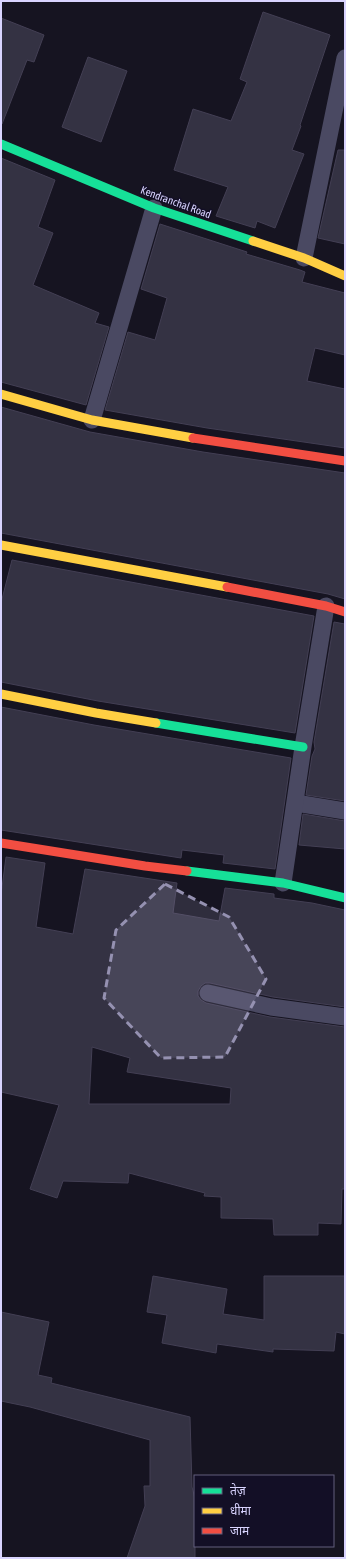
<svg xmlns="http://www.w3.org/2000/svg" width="346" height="1559" font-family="'Asap Condensed','Noto Sans Devanagari',sans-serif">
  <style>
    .building { fill: #343243; stroke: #433f54; fill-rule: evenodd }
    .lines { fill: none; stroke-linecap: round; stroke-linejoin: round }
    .street { stroke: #4a4962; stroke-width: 17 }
    .fast { stroke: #16e098; stroke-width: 9 }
    .slow { stroke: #ffcf43; stroke-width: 9 }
    .jam { stroke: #f24e42; stroke-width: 9 }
    .marked { fill: #9591b1; fill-opacity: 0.2; stroke: #9591b1; stroke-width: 3; stroke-dasharray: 8 5; stroke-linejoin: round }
    .labels { text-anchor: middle; stroke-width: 3; stroke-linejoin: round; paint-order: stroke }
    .street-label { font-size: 11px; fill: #d9d4ff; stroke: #130f26 }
  </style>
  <rect width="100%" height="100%" fill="#161421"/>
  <g class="building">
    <polygon points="263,12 330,35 300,125 301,126 292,150 304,154 275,228 257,221 255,228 216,216 228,187 174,170 193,109 231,121 247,82 240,79"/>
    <polygon points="1,18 44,35 34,62 27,60 2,124 1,124"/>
    <polygon points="88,57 127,71 101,142 62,127"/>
    <polygon points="338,150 345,150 345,244 318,238"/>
    <polygon points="1,158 55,180 38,227 53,233 33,285 99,313 95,323 109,327 86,405 1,382"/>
    <polygon points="160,224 247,252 246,254 300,270 305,272 302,282 345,293 345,355 315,348 307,381 345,389 345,448 207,428 105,410 128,332 155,340 167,298 141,289"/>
    <polygon points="1,407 90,432 203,452 345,473 345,599 328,594 1,533"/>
    <polygon points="12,560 314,616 295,733 98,701 1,682 1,603"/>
    <polygon points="334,622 345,624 345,801 306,795 312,756 315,749 314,742"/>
    <polygon points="1,707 94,725 291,758 275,869 223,863 224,855 182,850 181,858 1,830"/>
    <polygon points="303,814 345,821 345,849 299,845"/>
    <path d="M6 857 45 863 36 927 73 934 85 869 177 883 173 913 219 921 225 888 274 894V898L312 903 345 910V1007L273 997 210 983H205L201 986 198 991V996L201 1000 206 1003 270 1017 345 1027V1189H342L341 1224 318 1223V1235H274L273 1219 221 1218V1197L204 1196 205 1193 129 1173 128 1183 63 1181 57 1198 30 1189 59 1105 1 1092V895ZM92 1047 130 1058 127 1072 231 1088 230 1104H89Z"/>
    <polygon points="153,1276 227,1289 223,1314 264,1320 264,1276 345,1276 345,1334 336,1332 334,1351 273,1349 273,1352 217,1344 216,1353 162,1343 167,1315 147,1312"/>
    <polygon points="1,1312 49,1322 38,1375 52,1378 51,1383 190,1417 192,1487 195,1499 195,1558 127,1558 145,1506 144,1486 150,1486 150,1440 30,1407 1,1401"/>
  </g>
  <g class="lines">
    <g class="street">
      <polyline points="304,258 345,58"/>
      <polyline points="92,420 154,208"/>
      <polyline points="296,803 345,811"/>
      <polyline points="283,883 303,747 326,606"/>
      <polyline points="208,993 271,1007 345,1017"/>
    </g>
    <g class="fast">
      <polyline points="1,144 154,208 253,241"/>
      <polyline points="156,723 303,747"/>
      <polyline points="187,871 283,883 345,898"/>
    </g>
    <g class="slow">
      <polyline points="253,241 304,258 345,276"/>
      <polyline points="1,394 92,420 193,438"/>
      <polyline points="1,545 227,587"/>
      <polyline points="1,694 96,713 156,723"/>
    </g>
    <g class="jam">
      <polyline points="193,438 345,461"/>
      <polyline points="227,587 326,606 345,612"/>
      <polyline points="1,843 145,866 187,871"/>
    </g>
  </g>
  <path class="marked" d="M165 884 229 917 266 979 225 1057 161 1058 104 998 116 930Z"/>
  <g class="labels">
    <g class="street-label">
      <text transform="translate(176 202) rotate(20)" y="4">Kendranchal Road</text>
    </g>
  </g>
  <rect width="346" height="1559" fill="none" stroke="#d9d4ff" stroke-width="4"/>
  <rect x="194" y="1475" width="140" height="72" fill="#130f26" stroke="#625e7d"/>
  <rect x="202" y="1488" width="20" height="6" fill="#16e098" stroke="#625e7d"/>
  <text x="230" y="1495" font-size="12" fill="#d9d4ff">तेज़</text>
  <rect x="202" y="1508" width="20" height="6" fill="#ffcf43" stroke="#625e7d"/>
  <text x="230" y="1515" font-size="12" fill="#d9d4ff">धीमा</text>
  <rect x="202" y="1528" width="20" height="6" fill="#f24e42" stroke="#625e7d"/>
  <text x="230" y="1535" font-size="12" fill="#d9d4ff">जाम</text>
</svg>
